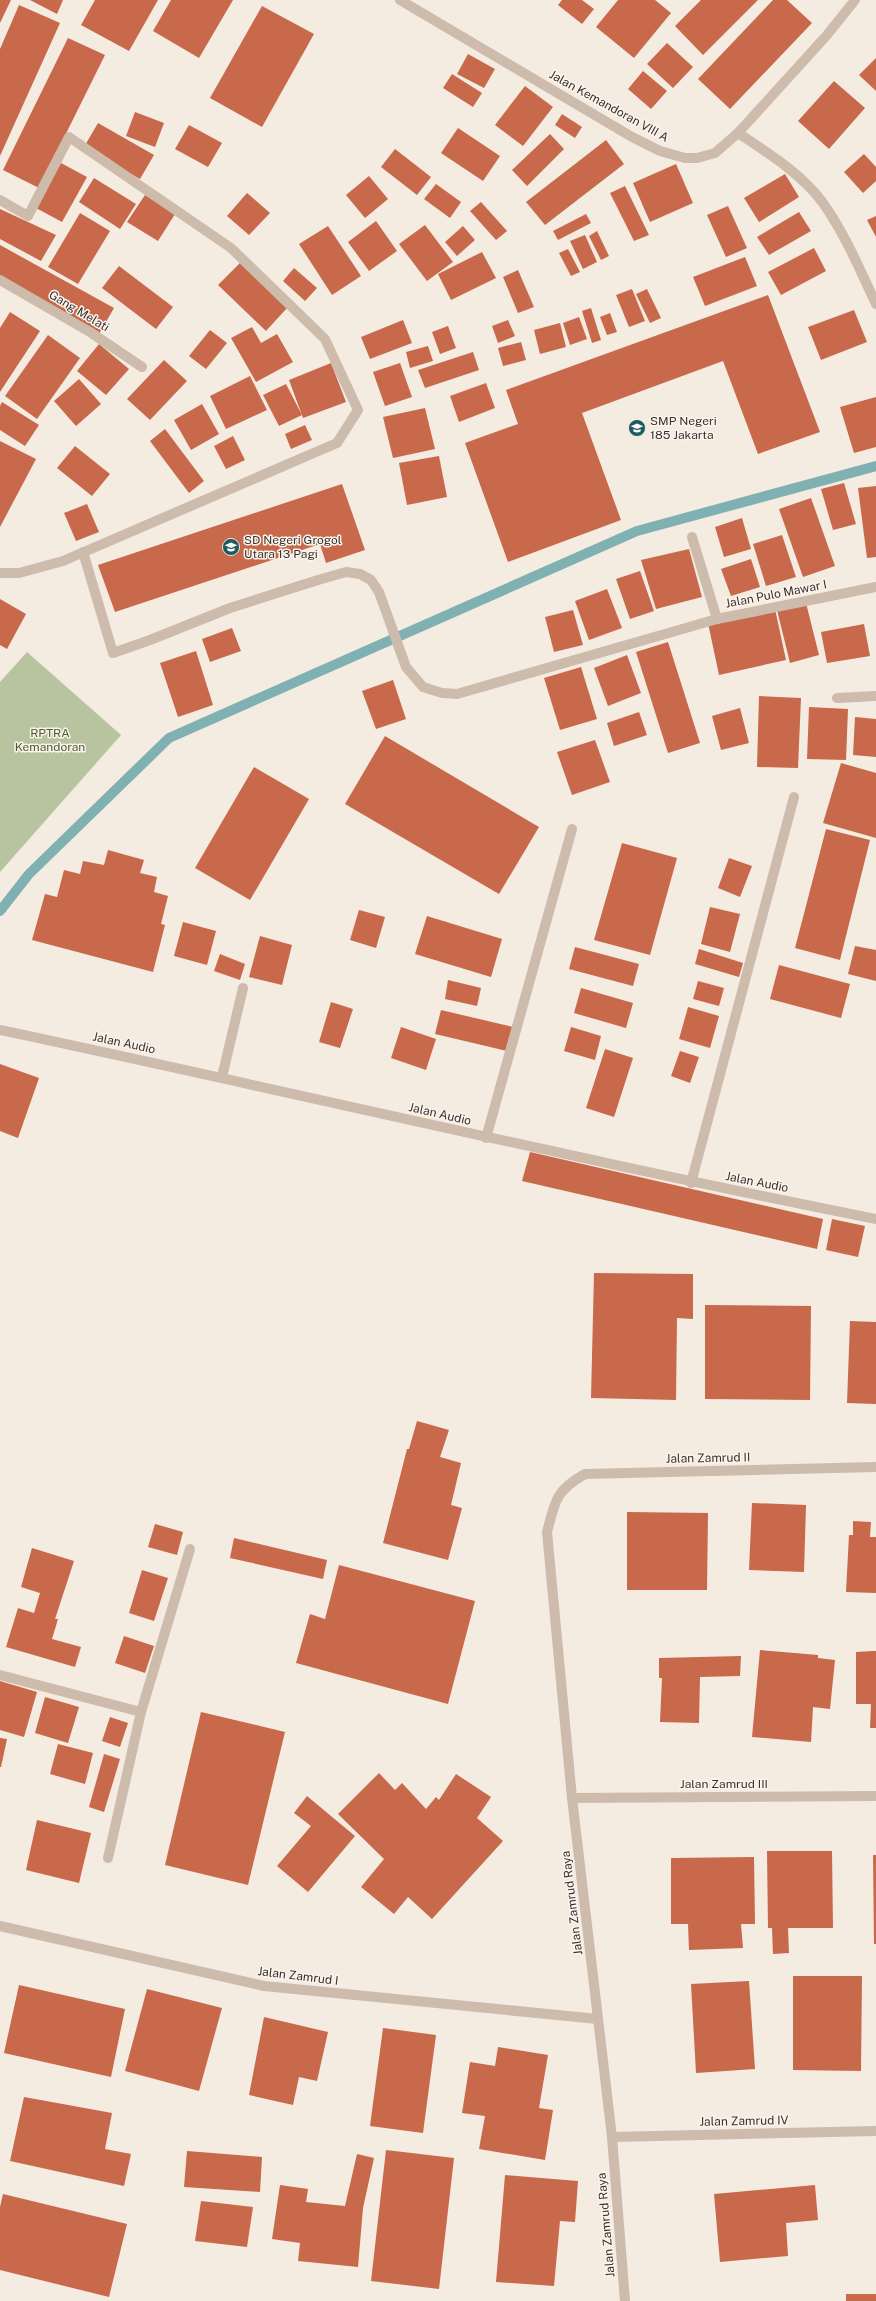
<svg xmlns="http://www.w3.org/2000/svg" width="876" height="2301" font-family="'Public Sans',sans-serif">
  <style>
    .green { fill: #b8c4a0 }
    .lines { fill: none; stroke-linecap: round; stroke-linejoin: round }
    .stream { stroke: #7fb0b2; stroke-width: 10 }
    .building { fill: #c8694b }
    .lane { stroke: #cdbbac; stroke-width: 10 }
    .street { stroke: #cdbbac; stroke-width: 10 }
    .labels { text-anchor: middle; stroke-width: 3; stroke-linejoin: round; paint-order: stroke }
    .street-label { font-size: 12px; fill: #3b302b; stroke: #fbf5ee }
    .poi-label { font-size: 12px; fill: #3b302b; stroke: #fbf5ee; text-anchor: start }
    .park-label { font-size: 12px; fill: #4a5a2e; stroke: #fbf5ee }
  </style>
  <rect width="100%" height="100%" fill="#f4ebe1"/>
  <polygon class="green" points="27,652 121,735 0,872 0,682"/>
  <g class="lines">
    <polyline class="stream" points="0,911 29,874 169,738 637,531 876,466"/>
  </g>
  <g class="building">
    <polygon points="0,0 11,0 0,23"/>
    <polygon points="30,0 63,0 57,14"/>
    <polygon points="95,0 158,0 129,51 81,25"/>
    <polygon points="171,0 233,0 199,58 153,31"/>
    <polygon points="562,0 582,0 594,9 582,24 558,5"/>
    <polygon points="618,0 655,0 671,13 634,58 596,27"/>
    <polygon points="701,0 758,0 703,55 675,26"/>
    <polygon points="773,0 787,0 812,23 730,109 698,79"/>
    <polygon points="19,5 60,23 0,156 0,49"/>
    <polygon points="262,6 314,34 262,127 210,98"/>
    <polygon points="68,38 105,55 39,188 3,170"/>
    <polygon points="667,43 693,67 673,88 647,64"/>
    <polygon points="468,54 495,69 484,88 457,74"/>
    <polygon points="876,58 876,91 859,75"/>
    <polygon points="643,71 667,91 651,109 628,89"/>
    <polygon points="452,74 482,93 473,107 443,88"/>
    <polygon points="834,81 865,108 829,149 798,121"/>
    <polygon points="525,86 553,107 523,146 495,125"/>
    <polygon points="135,112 164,123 155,147 126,136"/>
    <polygon points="562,114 582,127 575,138 555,125"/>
    <polygon points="98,123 154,155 140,179 84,147"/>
    <polygon points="189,125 222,143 208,167 175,149"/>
    <polygon points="458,128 500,156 483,181 441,153"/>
    <polygon points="550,134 564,149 527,186 512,170"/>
    <polygon points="606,140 624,164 545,225 526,202"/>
    <polygon points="395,149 431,177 417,195 381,167"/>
    <polygon points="864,154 876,167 876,181 863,193 844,172"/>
    <polygon points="61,163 87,177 62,222 36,208"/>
    <polygon points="676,164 693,203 650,222 633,183"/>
    <polygon points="785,174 799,197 759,222 744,198"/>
    <polygon points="369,176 388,199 365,218 346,195"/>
    <polygon points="94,178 136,204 120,229 79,202"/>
    <polygon points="436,184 461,202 450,218 424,199"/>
    <polygon points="625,186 649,235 634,241 610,193"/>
    <polygon points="247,193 270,213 249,235 227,216"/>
    <polygon points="145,195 175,214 158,241 127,222"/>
    <polygon points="481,202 507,231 496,240 470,211"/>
    <polygon points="728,206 747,248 726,257 707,215"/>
    <polygon points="0,209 56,235 41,261 0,239"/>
    <polygon points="799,212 811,231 769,255 757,237"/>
    <polygon points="80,213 110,231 78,284 48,267"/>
    <polygon points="586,214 591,223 558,240 553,231"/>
    <polygon points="876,216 876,237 867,220"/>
    <polygon points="376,221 397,251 369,271 348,242"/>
    <polygon points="425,225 453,262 427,281 399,244"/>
    <polygon points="328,226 361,276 332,295 299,244"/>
    <polygon points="463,226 475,240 457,256 445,242"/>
    <polygon points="597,231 609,256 601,260 589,236"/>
    <polygon points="585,235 597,262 583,269 570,241"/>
    <polygon points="0,245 114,308 99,334 0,275"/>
    <polygon points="814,248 826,271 781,295 768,272"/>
    <polygon points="568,249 580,272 571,276 559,253"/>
    <polygon points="482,252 496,278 451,300 438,274"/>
    <polygon points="745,257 757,286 705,306 693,277"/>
    <polygon points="240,263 287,308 266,331 218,285"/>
    <polygon points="119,266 173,307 156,329 102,288"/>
    <polygon points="294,268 317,288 305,301 283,281"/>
    <polygon points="518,270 534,307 518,313 503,277"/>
    <polygon points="632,289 645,321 629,327 616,295"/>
    <polygon points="647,289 661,318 650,323 636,294"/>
    <polygon points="768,295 820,432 758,454 723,361 582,413 621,520 508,562 465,443 518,424 506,390"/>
    <polygon points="591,308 601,340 592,343 582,311"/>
    <polygon points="854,310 867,342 821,360 808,327"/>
    <polygon points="10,312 40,331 0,392 0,328"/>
    <polygon points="610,313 617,332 607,335 600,317"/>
    <polygon points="579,317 587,339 570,345 563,323"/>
    <polygon points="403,320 412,343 370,359 361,337"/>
    <polygon points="508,320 515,336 498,343 492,326"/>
    <polygon points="560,323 566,347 540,354 534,330"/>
    <polygon points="448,326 456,348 440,354 432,332"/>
    <polygon points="252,327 261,343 277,334 293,362 256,382 231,338"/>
    <polygon points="210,330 227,343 206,369 189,356"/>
    <polygon points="48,335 80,358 37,419 5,396"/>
    <polygon points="521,342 526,360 503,366 498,348"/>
    <polygon points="99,344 129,369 106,395 77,371"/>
    <polygon points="428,346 433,361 410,368 406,352"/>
    <polygon points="473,352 479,370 425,388 418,370"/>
    <polygon points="164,360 187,381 150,420 127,399"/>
    <polygon points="331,363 346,402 303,418 289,380"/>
    <polygon points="400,363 412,397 385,406 373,372"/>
    <polygon points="250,376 267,410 226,429 210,396"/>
    <polygon points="79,379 101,404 76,426 54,401"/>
    <polygon points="486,383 495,408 459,422 450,396"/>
    <polygon points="286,384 302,415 279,426 263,395"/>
    <polygon points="876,397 876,447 854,453 840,407"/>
    <polygon points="2,402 39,425 25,446 0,430 0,406"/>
    <polygon points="202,404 219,434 191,450 174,420"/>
    <polygon points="425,408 435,449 393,458 383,417"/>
    <polygon points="305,425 312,440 291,449 285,434"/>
    <polygon points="165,429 204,481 189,493 150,441"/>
    <polygon points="233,436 245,460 226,469 214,446"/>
    <polygon points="0,441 36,459 0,527"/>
    <polygon points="75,446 110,474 92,496 57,468"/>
    <polygon points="439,456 447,497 407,505 399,463"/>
    <polygon points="844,483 856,524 833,530 821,489"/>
    <polygon points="342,484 365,550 326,563 320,544 115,612 98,565"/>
    <polygon points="876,486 876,557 867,558 858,488"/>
    <polygon points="811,498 835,566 803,577 779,509"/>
    <polygon points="87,504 99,532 76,541 64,513"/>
    <polygon points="742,518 751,549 724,557 715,527"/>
    <polygon points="782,535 796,577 766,586 753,544"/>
    <polygon points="689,549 702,597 656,609 641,560"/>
    <polygon points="751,559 760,587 731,596 721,569"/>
    <polygon points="640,571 654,611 630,619 616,579"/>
    <polygon points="607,589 622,628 589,640 575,601"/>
    <polygon points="0,599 26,614 7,649 0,645"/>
    <polygon points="806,603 819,655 790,663 777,610"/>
    <polygon points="775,609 786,660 719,675 708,623"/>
    <polygon points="573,610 583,645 554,652 545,617"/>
    <polygon points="864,624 870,656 827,663 821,632"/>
    <polygon points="232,628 241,651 210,662 202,639"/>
    <polygon points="668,642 700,743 668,753 636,652"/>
    <polygon points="196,651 213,705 178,717 160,663"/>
    <polygon points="627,655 641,693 608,706 594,668"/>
    <polygon points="581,667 597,719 560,730 544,678"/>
    <polygon points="393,680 406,719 376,729 362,691"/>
    <polygon points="759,696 801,698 798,768 757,767"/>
    <polygon points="809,707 848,709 846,760 807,759"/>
    <polygon points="740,708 749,743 721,750 712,716"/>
    <polygon points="639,712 647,735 614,746 607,723"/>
    <polygon points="855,717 876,719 876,757 853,755"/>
    <polygon points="385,736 539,827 499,894 345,804"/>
    <polygon points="595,740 610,782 572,795 557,752"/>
    <polygon points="841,763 876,773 876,838 823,823"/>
    <polygon points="254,767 309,799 250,900 195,868"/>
    <polygon points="826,829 870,840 840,960 795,948"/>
    <polygon points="622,843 677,858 650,955 594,940"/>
    <polygon points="108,850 144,860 140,873 157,877 154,892 168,896 161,924 165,925 153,972 32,940 45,894 57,897 64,870 80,874 83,861 104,865"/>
    <polygon points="729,858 752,866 740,897 718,888"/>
    <polygon points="710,907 740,914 730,952 701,944"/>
    <polygon points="359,910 385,917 376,948 350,940"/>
    <polygon points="427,916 502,939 491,977 415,954"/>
    <polygon points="183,922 216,931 207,965 174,956"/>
    <polygon points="260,936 292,945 282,985 249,977"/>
    <polygon points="855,946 876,950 876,981 848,974"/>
    <polygon points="575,947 639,964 633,986 569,969"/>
    <polygon points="699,949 743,963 739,977 695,964"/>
    <polygon points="220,954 245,964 240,980 214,971"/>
    <polygon points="779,965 850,984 841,1018 770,999"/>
    <polygon points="448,980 481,988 477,1006 445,999"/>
    <polygon points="698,981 724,988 719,1006 693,999"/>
    <polygon points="581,988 633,1003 626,1028 574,1013"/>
    <polygon points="331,1002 353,1009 340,1048 319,1042"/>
    <polygon points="688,1007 719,1016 710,1048 679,1039"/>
    <polygon points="441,1010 513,1027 507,1051 435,1034"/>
    <polygon points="401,1027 436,1039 426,1070 391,1058"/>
    <polygon points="571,1027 601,1036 595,1060 564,1051"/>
    <polygon points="605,1049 633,1058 614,1117 586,1108"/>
    <polygon points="680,1051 699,1057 690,1083 671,1076"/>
    <polygon points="0,1064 39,1078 18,1138 0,1131"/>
    <polygon points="530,1152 823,1219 817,1249 522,1181"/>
    <polygon points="832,1219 865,1226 858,1257 826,1250"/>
    <polygon points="594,1273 693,1274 693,1319 677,1318 676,1400 591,1398"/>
    <polygon points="705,1305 811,1306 810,1400 705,1399"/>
    <polygon points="850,1321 876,1322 876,1404 847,1403"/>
    <polygon points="417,1421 449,1430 440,1457 461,1463 451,1505 462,1508 448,1560 383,1543 407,1449 409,1449"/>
    <polygon points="752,1503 806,1505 804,1572 749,1570"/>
    <polygon points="627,1512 708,1513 707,1590 627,1590"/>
    <polygon points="853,1521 871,1522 870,1537 876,1537 876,1593 846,1592 849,1535 853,1535"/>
    <polygon points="155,1524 183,1532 177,1555 148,1547"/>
    <polygon points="234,1538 327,1560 323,1579 230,1558"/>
    <polygon points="32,1548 74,1561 55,1619 58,1619 52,1639 81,1647 75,1667 6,1647 18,1608 34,1613 40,1593 21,1587"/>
    <polygon points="339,1565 475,1601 448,1704 296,1663 310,1614 325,1619"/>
    <polygon points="142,1570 168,1578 154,1621 129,1613"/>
    <polygon points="124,1636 154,1646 145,1673 115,1663"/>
    <polygon points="760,1650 818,1655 818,1658 835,1660 830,1709 813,1707 811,1742 752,1737"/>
    <polygon points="873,1651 876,1651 876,1728 870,1728 871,1704 856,1704 856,1652"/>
    <polygon points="741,1656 740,1676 700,1677 699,1723 660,1722 662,1678 659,1678 659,1658"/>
    <polygon points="0,1681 37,1692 24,1737 0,1730"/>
    <polygon points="45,1697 79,1707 68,1743 35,1733"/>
    <polygon points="201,1712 285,1732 248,1885 165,1865"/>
    <polygon points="110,1717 128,1723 120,1747 102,1741"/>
    <polygon points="0,1738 7,1739 1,1767 0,1767"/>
    <polygon points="58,1744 93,1753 85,1784 50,1774"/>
    <polygon points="104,1754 120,1759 104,1812 89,1807"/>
    <polygon points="379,1773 395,1790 402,1783 426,1809 436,1797 439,1800 456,1774 491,1797 477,1818 503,1841 432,1919 408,1897 394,1914 361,1887 384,1859 338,1814"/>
    <polygon points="307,1796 355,1836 308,1892 277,1866 311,1826 294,1813"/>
    <polygon points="37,1820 91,1833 79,1883 26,1870"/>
    <polygon points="767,1851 832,1851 833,1928 788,1928 789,1953 773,1954 772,1928 768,1928"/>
    <polygon points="873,1855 876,1855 876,1944 874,1944"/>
    <polygon points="754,1857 755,1924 741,1924 743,1948 689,1950 688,1924 671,1924 671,1858"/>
    <polygon points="793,1976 862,1976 861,2071 793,2070"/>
    <polygon points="749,1981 755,2069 696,2073 691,1984"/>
    <polygon points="19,1985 125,2009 111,2077 4,2053"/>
    <polygon points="147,1989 222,2008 199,2091 125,2071"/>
    <polygon points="264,2017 328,2032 317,2081 299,2077 293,2105 249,2095"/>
    <polygon points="383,2028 436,2035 423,2133 370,2126"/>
    <polygon points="498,2047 548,2055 539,2108 553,2110 545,2160 479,2149 485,2116 462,2113 470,2062 495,2066"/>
    <polygon points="24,2097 112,2113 105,2149 131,2154 124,2186 10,2161"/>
    <polygon points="386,2150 454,2158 439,2289 371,2281"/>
    <polygon points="187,2151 262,2157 260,2192 184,2187"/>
    <polygon points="357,2154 374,2158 363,2208 358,2267 298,2261 300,2243 272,2239 280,2185 308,2189 306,2202 345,2206"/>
    <polygon points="505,2175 578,2181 575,2222 560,2221 554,2286 496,2282"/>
    <polygon points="815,2185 818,2220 786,2223 788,2256 720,2262 714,2194"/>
    <polygon points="3,2194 127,2224 109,2297 0,2270 0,2207"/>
    <polygon points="201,2201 253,2207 247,2247 195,2241"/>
    <rect x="846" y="2294" width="30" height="7"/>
  </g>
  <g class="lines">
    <polyline class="lane" points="222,1077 243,988"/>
    <g class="street">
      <polyline points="400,0 632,137 660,151 685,158 697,158 715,153 738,133 827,35 855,0"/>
      <path d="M738 133C768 153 802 174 823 203 845 234 860 270 876 304"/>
      <polyline points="0,200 28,216 69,137 231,248 325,339 358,410 337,443 63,561 19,573 0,573"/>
      <polyline points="0,280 90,332 142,367"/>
      <polyline points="692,537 717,619 876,587"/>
      <polyline points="83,552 113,653 150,640 230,608 318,580 346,572 360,574 371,580 379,592 406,667 423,687 442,693 457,694 717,619"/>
      <polyline points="837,698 876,696"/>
      <path d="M0 1030C292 1092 583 1161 876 1219"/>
      <polyline points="486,1138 572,829"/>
      <polyline points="691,1183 794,797"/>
      <polyline points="0,1675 141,1712 108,1858"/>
      <polyline points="141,1712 190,1549"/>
      <polyline points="572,1798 876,1796"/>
      <polyline points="0,1926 264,1986 598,2019"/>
      <polyline points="612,2137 876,2131"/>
      <path d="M625 2301 612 2137 572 1798 547 1532C555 1501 556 1490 585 1474L876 1467"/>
    </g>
  </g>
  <defs>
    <g id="school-disc" transform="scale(0.9)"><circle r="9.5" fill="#1f5a5e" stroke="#fbf5ee"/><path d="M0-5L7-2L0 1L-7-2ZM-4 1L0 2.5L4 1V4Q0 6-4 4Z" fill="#fff"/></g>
  </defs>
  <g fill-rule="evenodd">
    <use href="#school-disc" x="637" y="428"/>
    <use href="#school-disc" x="231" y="547"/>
  </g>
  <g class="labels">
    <g class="street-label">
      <text transform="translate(609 106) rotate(29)" y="4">Jalan Kemandoran VIII A</text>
      <text transform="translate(79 311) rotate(31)" y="4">Gang Melati</text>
      <text transform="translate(776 594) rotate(-11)" y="4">Jalan Pulo Mawar I</text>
      <text transform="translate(124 1043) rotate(12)" y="4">Jalan Audio</text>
      <text transform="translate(440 1114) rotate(13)" y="4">Jalan Audio</text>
      <text transform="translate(757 1182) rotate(11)" y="4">Jalan Audio</text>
      <text transform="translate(708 1458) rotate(-1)" y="4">Jalan Zamrud II</text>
      <text x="724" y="1788">Jalan Zamrud III</text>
      <text transform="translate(572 1903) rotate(-97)" y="4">Jalan Zamrud Raya</text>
      <text transform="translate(298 1976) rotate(7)" y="4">Jalan Zamrud I</text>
      <text transform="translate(744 2121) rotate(-1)" y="4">Jalan Zamrud IV</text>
      <text transform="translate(606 2225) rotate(-95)" y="4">Jalan Zamrud Raya</text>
    </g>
    <g class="poi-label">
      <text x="650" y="425">SMP Negeri<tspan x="650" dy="14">185 Jakarta</tspan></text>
      <text x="244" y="544">SD Negeri Grogol<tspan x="244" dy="14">Utara 13 Pagi</tspan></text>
    </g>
    <g class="park-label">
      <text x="50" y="737">RPTRA<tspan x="50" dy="14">Kemandoran</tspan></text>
    </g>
  </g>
</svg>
